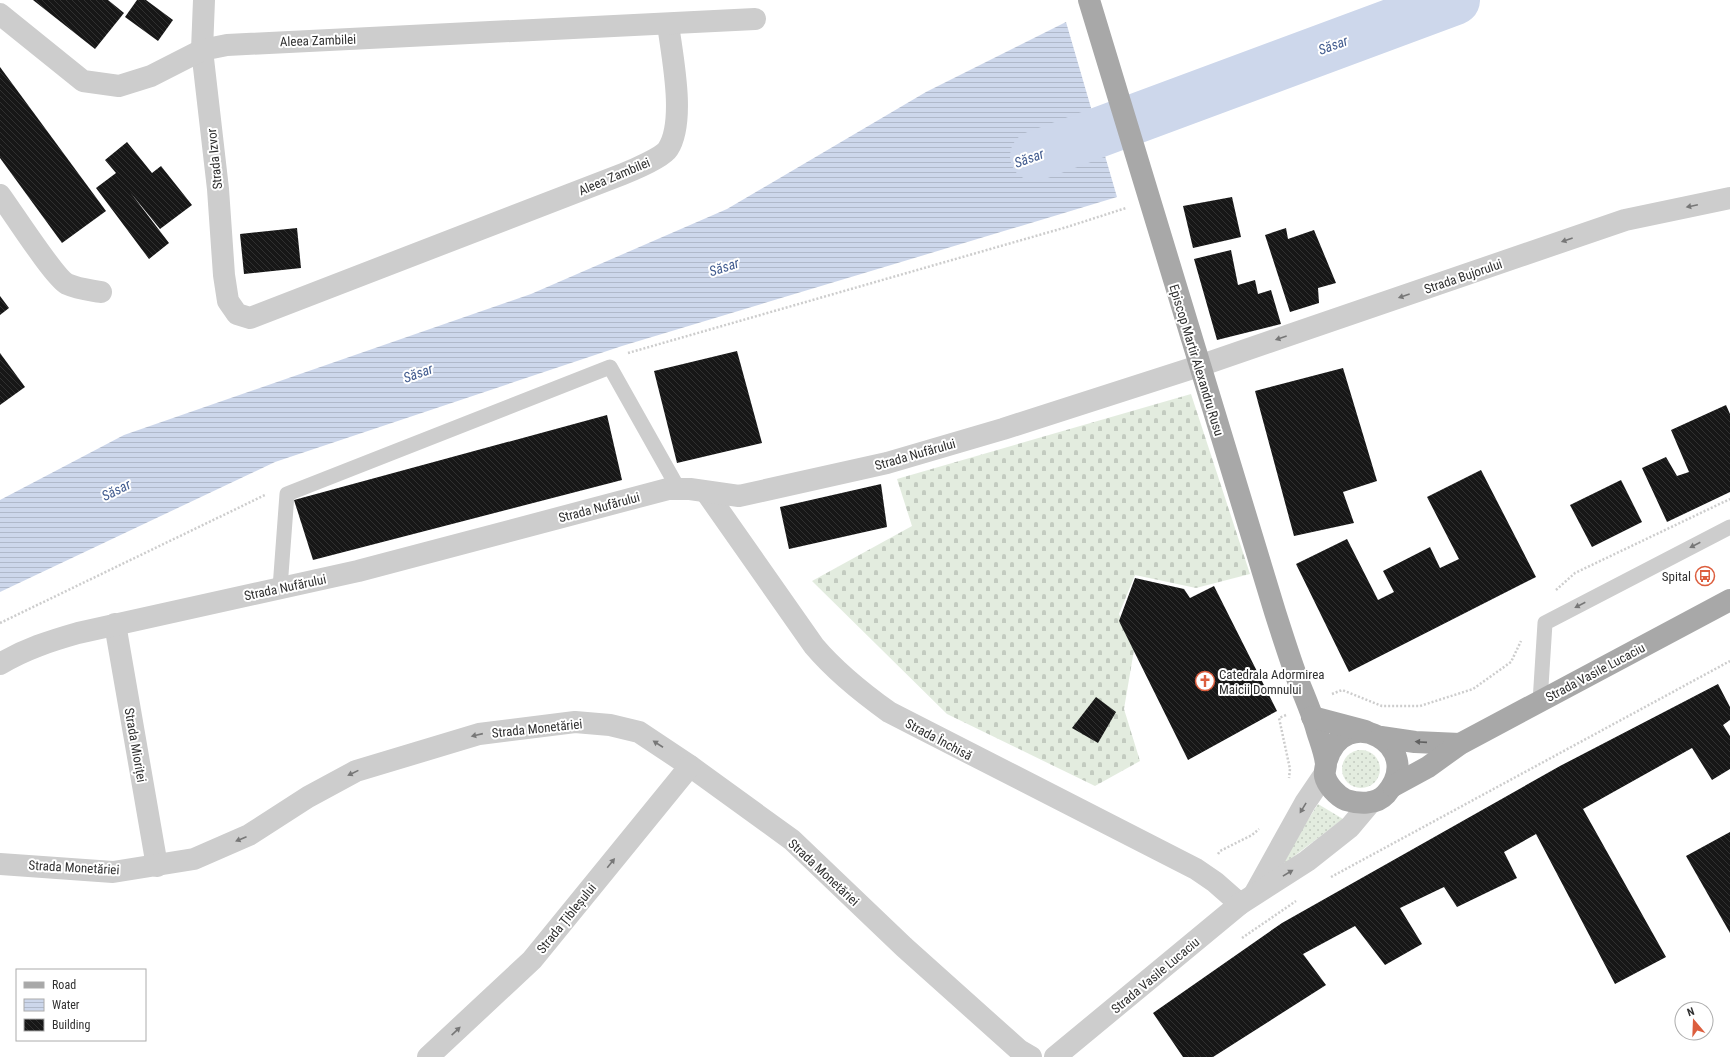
<svg xmlns="http://www.w3.org/2000/svg" width="1730" height="1057" font-family="'Roboto Condensed',sans-serif">
  <style>
    .grass { fill: url(#grass-dots) }
    .cemetery { fill: url(#cemetery-stones) }
    .water { fill: url(#water-rules) }
    .lines { fill: none; stroke-linecap: round; stroke-linejoin: round }
    .river { stroke: #cdd7eb; stroke-width: 50 }
    .building { fill: url(#building-back-hatch) }
    .path { stroke: #cdcdcd; stroke-width: 2.5; stroke-dasharray: 2 2; stroke-linecap: butt }
    .service { stroke: #cdcdcd; stroke-width: 15 }
    .minor { stroke: #cdcdcd; stroke-width: 22 }
    .primary { stroke: #a8a8a8; stroke-width: 22 }
    .oneway { fill: #777 }
    .oneway2 { fill: #606060 }
    .labels { text-anchor: middle; stroke-width: 4; stroke-linejoin: round; paint-order: stroke }
    .street-label { font-size: 13px; fill: #303030; stroke: #fff }
    .poi-label { font-size: 13px; fill: #303030; stroke: #fff; text-anchor: end }
    .water-label { font-size: 14px; font-style: italic; fill: #425c8f; stroke: #fff }
  </style>
  <defs>
    <pattern id="grass-dots" width="8" height="8" patternUnits="userSpaceOnUse"><rect width="8" height="8" fill="#e3ecdf"/><path d="M2 2h.1M6 6h.1" fill="none" stroke="#c3cbc0" stroke-width="1.8" stroke-linecap="round"/></pattern>
    <pattern id="cemetery-stones" width="16" height="16" patternUnits="userSpaceOnUse"><rect width="16" height="16" fill="#e3ecdf"/><path d="M2 7V4a2 2 0 0 1 4 0v3zM10 15v-3a2 2 0 0 1 4 0v3z" fill="#c3cbc0"/></pattern>
    <pattern id="water-rules" width="6" height="5" patternUnits="userSpaceOnUse"><rect width="6" height="5" fill="#cdd7eb"/><path d="M0 2.5h6" fill="none" stroke="#b0b9ca"/></pattern>
    <pattern id="building-back-hatch" width="6" height="6" patternUnits="userSpaceOnUse"><rect width="6" height="6" fill="#171717"/><path d="M-1 5l2 2M0 0l6 6M5-1l2 2" fill="none" stroke="#303030"/></pattern>
  </defs>
  <rect width="100%" height="100%" fill="#fff"/>
  <g class="grass">
    <circle cx="1361" cy="769" r="19"/>
    <polygon points="1318,804 1343,819 1276,870"/>
  </g>
  <polygon class="cemetery" points="1191,394 1250,574 1196,588 1135,575 1119,614 1134,650 1124,709 1140,761 1095,786 947,714 812,581 912,526 897,479"/>
  <polygon class="water" points="1066,22 1117,197 622,346 275,462 0,592 0,500 124,435 531,294 727,209 926,92"/>
  <g class="lines">
    <polyline class="river" points="1035,156 1455,0"/>
  </g>
  <g class="building">
    <polygon points="33,0 108,0 124,13 95,49"/>
    <polygon points="137,0 146,0 173,20 158,41 125,17"/>
    <polygon points="0,67 106,211 62,243 0,158"/>
    <polygon points="127,142 152,173 161,166 192,205 160,229 130,192 169,243 149,259 96,188 116,173 105,160"/>
    <polygon points="1232,197 1241,237 1193,248 1183,206"/>
    <polygon points="297,228 301,268 244,274 240,234"/>
    <polygon points="1286,228 1288,239 1314,230 1336,283 1318,288 1319,303 1290,312 1265,235"/>
    <polygon points="1231,250 1238,285 1255,280 1258,294 1271,290 1281,324 1217,340 1194,259"/>
    <polygon points="0,296 9,308 0,315"/>
    <polygon points="737,351 762,443 677,463 654,371"/>
    <polygon points="0,353 25,387 0,405"/>
    <polygon points="1343,368 1377,481 1343,492 1354,523 1294,536 1255,391"/>
    <polygon points="1726,405 1730,414 1730,492 1667,522 1642,468 1666,457 1677,476 1689,472 1671,430"/>
    <polygon points="607,415 622,480 313,560 294,500"/>
    <polygon points="1481,470 1536,577 1349,672 1296,564 1347,539 1378,600 1394,592 1383,571 1430,547 1440,568 1459,559 1427,497"/>
    <polygon points="1621,480 1642,522 1592,547 1570,505"/>
    <polygon points="881,484 887,527 789,549 780,507"/>
    <polygon points="1135,578 1184,589 1190,598 1214,586 1277,711 1188,760 1119,621"/>
    <polygon points="1718,684 1730,707 1730,720 1723,725 1730,736 1730,769 1712,780 1692,748 1583,809 1666,957 1615,984 1536,834 1504,852 1517,878 1457,907 1444,887 1400,908 1422,944 1385,965 1355,926 1303,954 1326,985 1213,1057 1183,1057 1153,1013 1282,923 1560,766"/>
    <polygon points="1096,697 1116,712 1098,743 1072,728"/>
    <polygon points="1730,832 1730,933 1686,856"/>
  </g>
  <g class="lines">
    <g class="path">
      <polyline points="628,353 1067,227 1126,208"/>
      <polyline points="1556,590 1575,573 1730,499"/>
      <polyline points="0,623 265,495"/>
      <polyline points="1332,694 1342,690 1382,706 1420,706 1473,689 1511,662 1521,641"/>
      <polyline points="1286,715 1279,718 1290,769 1289,778"/>
      <polyline points="1218,854 1220,851 1252,835 1259,829"/>
      <polyline points="1331,877 1730,661"/>
      <polyline points="1242,938 1296,901"/>
    </g>
    <g class="service">
      <polyline points="280,588 287,494 610,367 678,488"/>
      <polyline points="1540,702 1545,623 1730,527"/>
    </g>
    <g class="minor">
      <path d="M204 0 202 50 218 189 224 275 228 301 237 314 250 318 623 174C633 170 663 157 668 149 686 121 672 56 668 24"/>
      <polyline points="0,14 83,81 119,86 151,76 202,50 227,45 755,19"/>
      <path d="M0 195C12 211 54 277 67 284 78 289 90 290 101 292"/>
      <path d="M706 492 814 646C836 672 861 692 889 712L1196 869 1215 882 1240 904"/>
      <polyline points="115,624 157,866"/>
      <path d="M0 664C25 649 50 641 78 633L358 571 668 489H690L739 496 887 463 1003 429 1199 366 1625 220 1730 198"/>
      <polyline points="0,864 113,872 194,859 249,835 308,797 356,771 479,734 575,722 610,725 639,732 690,766 792,840 904,947 1019,1050 1031,1057"/>
      <polyline points="1255,893 1305,803 1324,775"/>
      <polyline points="428,1057 532,960 690,766"/>
      <polyline points="1055,1057 1240,904 1307,861 1350,827 1371,802"/>
    </g>
    <g class="primary">
      <path d="M1089 0 1275 612C1282 634 1289 656 1297 678 1304 695 1312 713 1317 731 1320 741 1325 753 1326 764 1326 767 1324 772 1325 776 1327 785 1337 796 1346 800 1359 804 1376 805 1386 794 1428 746 1343 699 1326 763"/>
      <polyline points="1312,717 1365,731"/>
      <polyline points="1381,737 1415,742 1460,744"/>
      <polyline points="1393,786 1428,767 1460,744 1730,600"/>
    </g>
  </g>
  <defs><path id="oneway-solid" d="M-6-.8H1V-3.2L6.5 0L1 3.2V.8H-6Z"/></defs>
  <g class="oneway">
    <use href="#oneway-solid" transform="translate(1692 206) rotate(168)"/>
    <use href="#oneway-solid" transform="translate(1567 240) rotate(161)"/>
    <use href="#oneway-solid" transform="translate(1404 296) rotate(161)"/>
    <use href="#oneway-solid" transform="translate(1281 338) rotate(161)"/>
    <use href="#oneway-solid" transform="translate(1695 545) rotate(153)"/>
    <use href="#oneway-solid" transform="translate(1580 605) rotate(153)"/>
    <use href="#oneway-solid" transform="translate(477 735) rotate(167)"/>
    <use href="#oneway-solid" transform="translate(658 744) rotate(-147)"/>
    <use href="#oneway-solid" transform="translate(353 773) rotate(154)"/>
    <use href="#oneway-solid" transform="translate(1303 808) rotate(121)"/>
    <use href="#oneway-solid" transform="translate(241 839) rotate(157)"/>
    <use href="#oneway-solid" transform="translate(611 863) rotate(-51)"/>
    <use href="#oneway-solid" transform="translate(1288 873) rotate(-31)"/>
    <use href="#oneway-solid" transform="translate(456 1031) rotate(-43)"/>
  </g>
  <use class="oneway2" href="#oneway-solid" transform="translate(1421 742) rotate(-176)"/>
  <defs>
    <g id="bus-ring" transform="scale(1)"><circle r="9.5" fill="#fff" stroke="#dc5e3e" stroke-width="1.5"/><path d="M-5-6H5V4H4V6H2V4H-2V6H-4V4H-5ZM-3.5-4V0h7V-4ZM-3.5 1.2v1.5H-2V1.2ZM2 1.2v1.5H3.5V1.2Z" fill="#dc5e3e"/></g>
    <g id="church-ring" transform="scale(1)"><circle r="9.5" fill="#fff" stroke="#dc5e3e" stroke-width="1.5"/><path d="M-1.2-6h2.4v3.5h3.3v2.4h-3.3V6h-2.4V-.1h-3.3v-2.4h3.3Z" fill="#dc5e3e"/></g>
  </defs>
  <g fill-rule="evenodd">
    <use href="#bus-ring" x="1705" y="576"/>
    <use href="#church-ring" x="1205" y="681"/>
  </g>
  <g class="labels">
    <g class="street-label">
      <text transform="translate(318 40) rotate(-2)" y="5">Aleea Zambilei</text>
      <text transform="translate(214 159) rotate(-96)" y="5">Strada Izvor</text>
      <text transform="translate(614 176) rotate(-23)" y="5">Aleea Zambilei</text>
      <text transform="translate(1463 276) rotate(-19)" y="5">Strada Bujorului</text>
      <text transform="translate(1197 360) rotate(73)" y="5">Episcop Martir Alexandru Rusu</text>
      <text transform="translate(915 454) rotate(-16)" y="5">Strada Nufărului</text>
      <text transform="translate(599 507) rotate(-15)" y="5">Strada Nufărului</text>
      <text transform="translate(285 587) rotate(-12)" y="5">Strada Nufărului</text>
      <text transform="translate(1595 672) rotate(-28)" y="5">Strada Vasile Lucaciu</text>
      <text transform="translate(537 728) rotate(-6)" y="5">Strada Monetăriei</text>
      <text transform="translate(939 739) rotate(28)" y="5">Strada Închisă</text>
      <text transform="translate(136 745) rotate(80)" y="5">Strada Mioriței</text>
      <text transform="translate(74 867) rotate(3)" y="5">Strada Monetăriei</text>
      <text transform="translate(824 872) rotate(43)" y="5">Strada Monetăriei</text>
      <text transform="translate(566 918) rotate(-51)" y="5">Strada Țibleșului</text>
      <text transform="translate(1155 975) rotate(-40)" y="5">Strada Vasile Lucaciu</text>
    </g>
    <g class="poi-label">
      <text x="1691" y="581">Spital</text>
      <text x="1219" y="679" text-anchor="start">Catedrala Adormirea<tspan x="1219" dy="15">Maicii Domnului</tspan></text>
    </g>
    <g class="water-label">
      <text transform="translate(1333 45) rotate(-20)" y="5">Săsar</text>
      <text transform="translate(1029 158) rotate(-20)" y="5">Săsar</text>
      <text transform="translate(724 267) rotate(-18)" y="5">Săsar</text>
      <text transform="translate(418 373) rotate(-20)" y="5">Săsar</text>
      <text transform="translate(116 490) rotate(-27)" y="5">Săsar</text>
    </g>
  </g>
  <rect x="16" y="969" width="130" height="72" fill="#ffffff" stroke="#acacac"/>
  <rect x="24" y="982" width="20" height="6" fill="#a8a8a8" stroke="#acacac"/>
  <text x="52" y="989" font-size="12" fill="#303030">Road</text>
  <rect x="24" y="999" width="20" height="12" fill="url(#water-rules)" stroke="#acacac"/>
  <text x="52" y="1009" font-size="12" fill="#303030">Water</text>
  <rect x="24" y="1019" width="20" height="12" fill="url(#building-back-hatch)" stroke="#acacac"/>
  <text x="52" y="1029" font-size="12" fill="#303030">Building</text>
  <g transform="translate(1694 1021) rotate(341)"><circle r="19" fill="#ffffff" stroke="#acacac"/>
  <path d="M0-3L7 15L0 10L-7 15Z" fill="#dc5e3e"/>
  <text y="-6" font-size="11" font-weight="bold" text-anchor="middle" fill="#303030">N</text>
  </g>
</svg>
